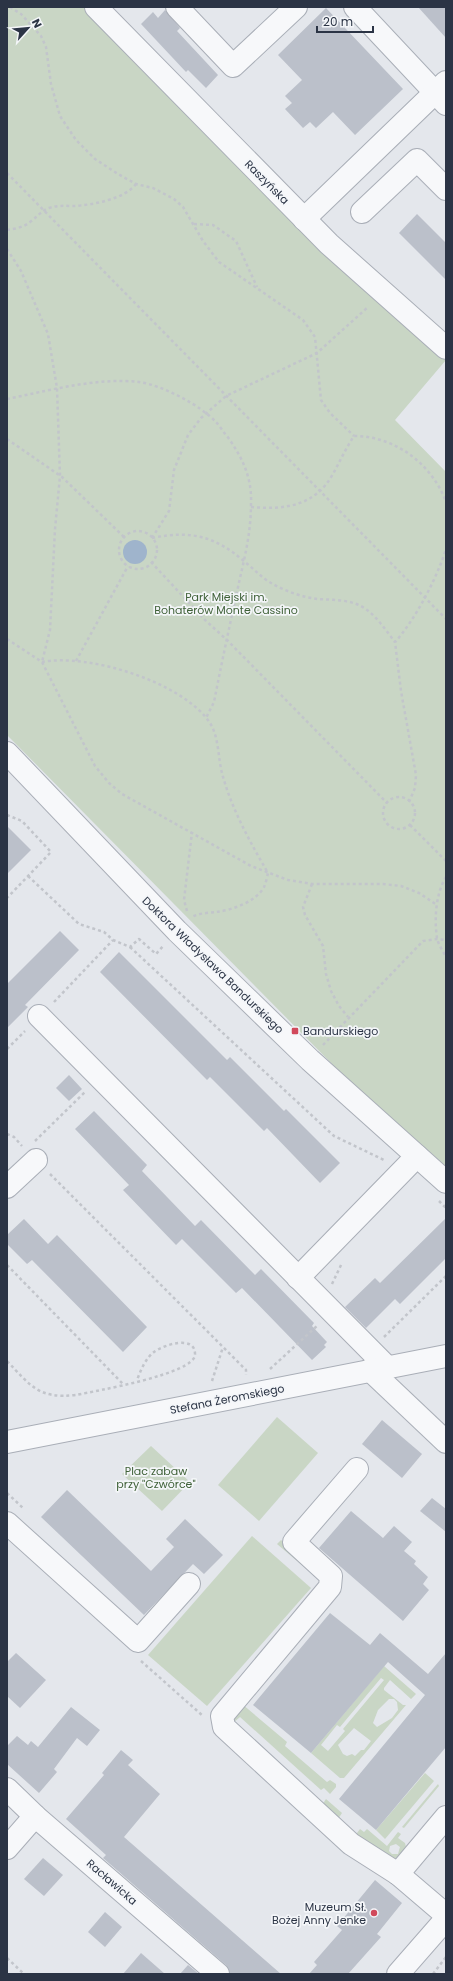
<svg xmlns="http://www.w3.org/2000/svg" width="453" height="1981" font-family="Poppins,sans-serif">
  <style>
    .green { fill: #c9d6c5; fill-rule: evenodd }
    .water { fill: #9fb4cc }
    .building { fill: #bbc0ca }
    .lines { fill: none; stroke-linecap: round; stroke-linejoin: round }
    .minor-casing { stroke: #a9aeb7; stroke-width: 24 }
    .path { stroke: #c2c5cb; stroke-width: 2.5; stroke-dasharray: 3 3; stroke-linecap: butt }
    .minor { stroke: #f7f8fa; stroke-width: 22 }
    .poi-dot { fill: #d1495b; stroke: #f4f6f9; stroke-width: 1.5 }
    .labels { text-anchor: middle; stroke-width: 3.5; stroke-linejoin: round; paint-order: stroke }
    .street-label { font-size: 11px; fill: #2b3445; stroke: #f4f6f9 }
    .park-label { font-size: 11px; fill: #3f6138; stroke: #f4f6f9 }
    .poi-label { font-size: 11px; fill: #2b3445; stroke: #f4f6f9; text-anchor: start }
  </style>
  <rect width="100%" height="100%" fill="#e4e7ec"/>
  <g class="green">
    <polygon points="7,7 84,7 446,360 395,420 446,472 446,1168 339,1071 7,735"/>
    <polygon points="277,1417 318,1453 259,1521 218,1485"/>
    <polygon points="151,1446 190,1482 162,1511 122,1474"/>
    <polygon points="252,1536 311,1588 207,1706 148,1655"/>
    <polygon points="281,1540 323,1577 322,1582 277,1544"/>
    <path d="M384 1666 416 1694 411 1699 390 1680 384 1688V1690L403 1705H406L344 1778H340L311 1753ZM381 1678 384 1680 343 1729 345 1731 328 1751 321 1745 337 1725 340 1727ZM389 1699H394L397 1702 398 1710 392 1718 377 1727 373 1723 378 1710ZM354 1728 371 1741 364 1750H361L355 1756 352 1754 347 1756 343 1754 338 1745Z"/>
    <polygon points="242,1704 287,1742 285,1746 327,1782 330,1780 336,1784 336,1787 330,1794 324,1788 321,1790 240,1717 233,1723 228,1719"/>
    <polygon points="425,1773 434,1781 385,1839 376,1830"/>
    <polygon points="438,1784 439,1786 404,1828 402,1827"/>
    <polygon points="326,1799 342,1813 336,1822 322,1805"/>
    <path d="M360 1829 364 1832 367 1829 387 1846 398 1832 401 1834 398 1838 405 1843 406 1847 400 1855 393 1860 354 1837ZM396 1844 400 1847 398 1854H392L389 1851 390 1846Z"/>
  </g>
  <circle class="water" cx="135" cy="552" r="12"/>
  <g class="building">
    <polygon points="418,7 446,7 446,38"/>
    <polygon points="326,8 403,89 355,135 333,112 316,128 310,122 303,128 285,109 292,103 285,96 302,80 278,55"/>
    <polygon points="165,10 180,28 177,31 218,75 206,88 188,70 186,72 141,24 153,12 158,18"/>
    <polygon points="417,214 446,243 446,280 399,233"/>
    <polygon points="7,826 31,850 7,874"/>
    <polygon points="60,931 79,950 25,1005 28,1007 7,1028 7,984"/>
    <polygon points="119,952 227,1060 230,1057 284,1111 286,1109 340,1163 320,1183 267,1128 264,1131 210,1077 207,1080 100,972"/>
    <polygon points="69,1075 82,1089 69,1101 56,1088"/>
    <polygon points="94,1111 147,1165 142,1171 195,1226 201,1220 255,1275 261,1269 314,1323 312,1326 327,1342 324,1345 326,1347 312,1360 242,1288 236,1293 182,1239 176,1245 123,1190 129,1185 75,1129"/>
    <polygon points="446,1218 446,1258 400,1304 395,1299 366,1328 345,1307 375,1278 380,1283"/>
    <polygon points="24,1219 48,1244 57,1235 147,1327 123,1352 32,1260 27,1264 7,1244 7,1235"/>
    <polygon points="382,1420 422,1454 402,1478 362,1444"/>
    <polygon points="67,1490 151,1571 174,1547 166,1539 185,1519 223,1555 204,1574 193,1564 144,1615 41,1517"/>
    <polygon points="432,1498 446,1509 446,1532 420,1511"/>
    <polygon points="351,1511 383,1538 394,1526 412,1542 404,1551 416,1561 414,1564 428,1577 423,1584 429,1590 403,1621 319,1548"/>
    <polygon points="330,1613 370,1645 380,1633 428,1674 446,1653 446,1747 376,1830 339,1799 425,1695 388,1662 311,1753 253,1705"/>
    <polygon points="16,1653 46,1680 20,1708 7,1696 7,1662"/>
    <polygon points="71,1707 100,1730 87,1746 77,1738 54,1769 57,1772 39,1793 7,1764 7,1746 17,1736 28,1745 31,1741 38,1747"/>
    <polygon points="121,1750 133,1760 128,1765 160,1794 124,1837 281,1974 230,1974 226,1965 103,1858 106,1855 66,1819 104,1775 102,1773"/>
    <polygon points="43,1858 63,1875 44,1896 24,1879"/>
    <polygon points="375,1880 402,1903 377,1934 381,1937 348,1974 309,1974 317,1965 314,1962 342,1930 337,1926"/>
    <polygon points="105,1912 122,1927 105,1947 88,1932"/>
    <polygon points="141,1953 165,1974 123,1974"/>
    <polygon points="188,1965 199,1974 180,1974"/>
  </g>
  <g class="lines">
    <g class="minor-casing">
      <g id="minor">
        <polyline points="96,7 329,244 446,348"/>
        <polyline points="177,7 233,66 296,7"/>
        <polyline points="355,7 446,104"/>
        <polyline points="362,212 417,160 446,189"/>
        <polyline points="304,219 446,82"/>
        <polyline points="7,753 177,931 310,1060 446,1182"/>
        <polyline points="39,1016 387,1367"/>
        <polyline points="7,1187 36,1160"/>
        <polyline points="298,1278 417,1156"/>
        <polyline points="370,1370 446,1442"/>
        <polyline points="7,1442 446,1356"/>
        <polyline points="357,1469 294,1542 331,1576 330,1587 222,1716 224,1727 351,1844 398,1874 446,1915"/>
        <polyline points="7,1523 138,1641 189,1584"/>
        <polyline points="7,1789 35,1816 218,1974"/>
        <polyline points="7,1848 35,1816"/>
        <polyline points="398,1874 446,1817"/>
        <polyline points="398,1974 446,1919"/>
      </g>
    </g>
    <g class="path">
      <polyline points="10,7 21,14 41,36 46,47 51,84 60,116 76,140 95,159 118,174 136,184 153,188 174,199 183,207 203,241 219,262 303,320 315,337 321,400 330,413 354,436"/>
      <polyline points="7,173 446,619"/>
      <polyline points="194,224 213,225 236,241 257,287"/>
      <path d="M7 230C15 229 24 227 30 222 37 217 41 211 49 208 58 205 65 206 74 206 92 205 125 199 136 184"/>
      <polyline points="7,249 21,271 48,334 57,388 60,476 55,529 50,630 42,662"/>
      <path d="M7 399C47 391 98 377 139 382 162 385 200 405 216 422 220 426 223 432 227 436 242 457 252 477 251 503 251 530 246 552 240 578 231 619 222 661 214 702L206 718"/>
      <polyline points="7,439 62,477 124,537"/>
      <path d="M251 507C285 510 315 506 333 474 340 461 346 448 354 436 395 436 432 464 446 502"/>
      <circle cx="138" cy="550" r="19"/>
      <polyline points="152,538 169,511 174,470 188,435 201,418 226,396 317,353 368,307"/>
      <path d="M152 538C191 530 215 536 245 562 254 569 262 578 271 583 285 591 302 597 317 599 334 600 353 599 367 610 378 618 387 632 395 642"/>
      <polyline points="151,562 205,620 227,640 387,803"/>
      <polyline points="7,639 42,662 95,766 109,783 122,794 251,866 288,880 312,884 383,884 401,886 419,893 437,905"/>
      <polyline points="76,661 128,566"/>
      <path d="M42 662C88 653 183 682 210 723 219 737 218 758 222 773 231 808 250 842 268 873 267 877 266 883 264 887 256 902 232 910 216 912 208 913 199 913 192 917"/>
      <circle cx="399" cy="813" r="16"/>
      <path d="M409 802 415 788 416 775 401 691 395 642C415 620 437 578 446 549"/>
      <polyline points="7,815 22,821 51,852 7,898"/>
      <polyline points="410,825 446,861"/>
      <polyline points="28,876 79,924 104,932 113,940 130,947 139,939 156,954 164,945"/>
      <path d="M446 877C436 893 434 918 437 938 438 944 443 951 446 957"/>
      <polyline points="312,884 303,907 305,915 323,946 326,974 331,991 339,1006 348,1017"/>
      <polyline points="187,911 184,900 192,832"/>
      <polyline points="130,947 334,1136 384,1160"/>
      <polyline points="54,1002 113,940"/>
      <polyline points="323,1045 423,941 437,939 446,940"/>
      <polyline points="7,1049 25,1031"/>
      <polyline points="7,1134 14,1137 22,1146"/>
      <polyline points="35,1141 86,1091"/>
      <polyline points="50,1174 246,1370 246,1375"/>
      <polyline points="439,1201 446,1208"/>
      <polyline points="7,1265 123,1384"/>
      <polyline points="332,1284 342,1263"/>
      <polyline points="384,1337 446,1276"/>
      <path d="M7 1361C31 1386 38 1399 76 1395 95 1391 194 1374 195 1355 196 1334 163 1345 154 1352 145 1359 141 1370 137 1380"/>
      <polyline points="270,1369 318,1325"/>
      <polyline points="212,1381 223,1347"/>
      <polyline points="7,1493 23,1508"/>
      <polyline points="141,1661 203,1716"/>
      <polyline points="7,1958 24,1974"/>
      <polyline points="433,1974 446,1957"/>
    </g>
    <use href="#minor" class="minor"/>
  </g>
  <g class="poi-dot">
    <rect x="291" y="1027" width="8" height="8" rx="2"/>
    <circle cx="374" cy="1913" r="4"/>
  </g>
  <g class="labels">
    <g class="street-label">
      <text transform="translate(267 182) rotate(45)" y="4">Raszyńska</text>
      <text transform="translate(213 965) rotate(44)" y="4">Doktora Władysława Bandurskiego</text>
      <text transform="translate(227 1399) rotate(-11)" y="4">Stefana Żeromskiego</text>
      <text transform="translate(112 1882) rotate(41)" y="4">Racławicka</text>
    </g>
    <g class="park-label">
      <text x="226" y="601">Park Miejski im.<tspan x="226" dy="13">Bohaterów Monte Cassino</tspan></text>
      <text x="156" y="1475">Plac zabaw<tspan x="156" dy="13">przy "Czwórce"</tspan></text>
    </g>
    <g class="poi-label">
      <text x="303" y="1035">Bandurskiego</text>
      <text x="366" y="1911" text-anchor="end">Muzeum Sł.<tspan x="366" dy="13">Bożej Anny Jenke</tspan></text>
    </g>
  </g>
  <rect width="453" height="1981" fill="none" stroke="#2b3445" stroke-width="16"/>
  <g transform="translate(28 28) rotate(63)" stroke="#f4f6f9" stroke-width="3" paint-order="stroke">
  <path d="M0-3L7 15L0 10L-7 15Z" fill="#2b3445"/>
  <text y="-6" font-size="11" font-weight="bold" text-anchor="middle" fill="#2b3445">N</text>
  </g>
  <path d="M317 26v6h56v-6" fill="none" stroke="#2b3445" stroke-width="2"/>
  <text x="323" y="26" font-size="12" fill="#2b3445" stroke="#f4f6f9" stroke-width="3" paint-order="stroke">20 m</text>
</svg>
